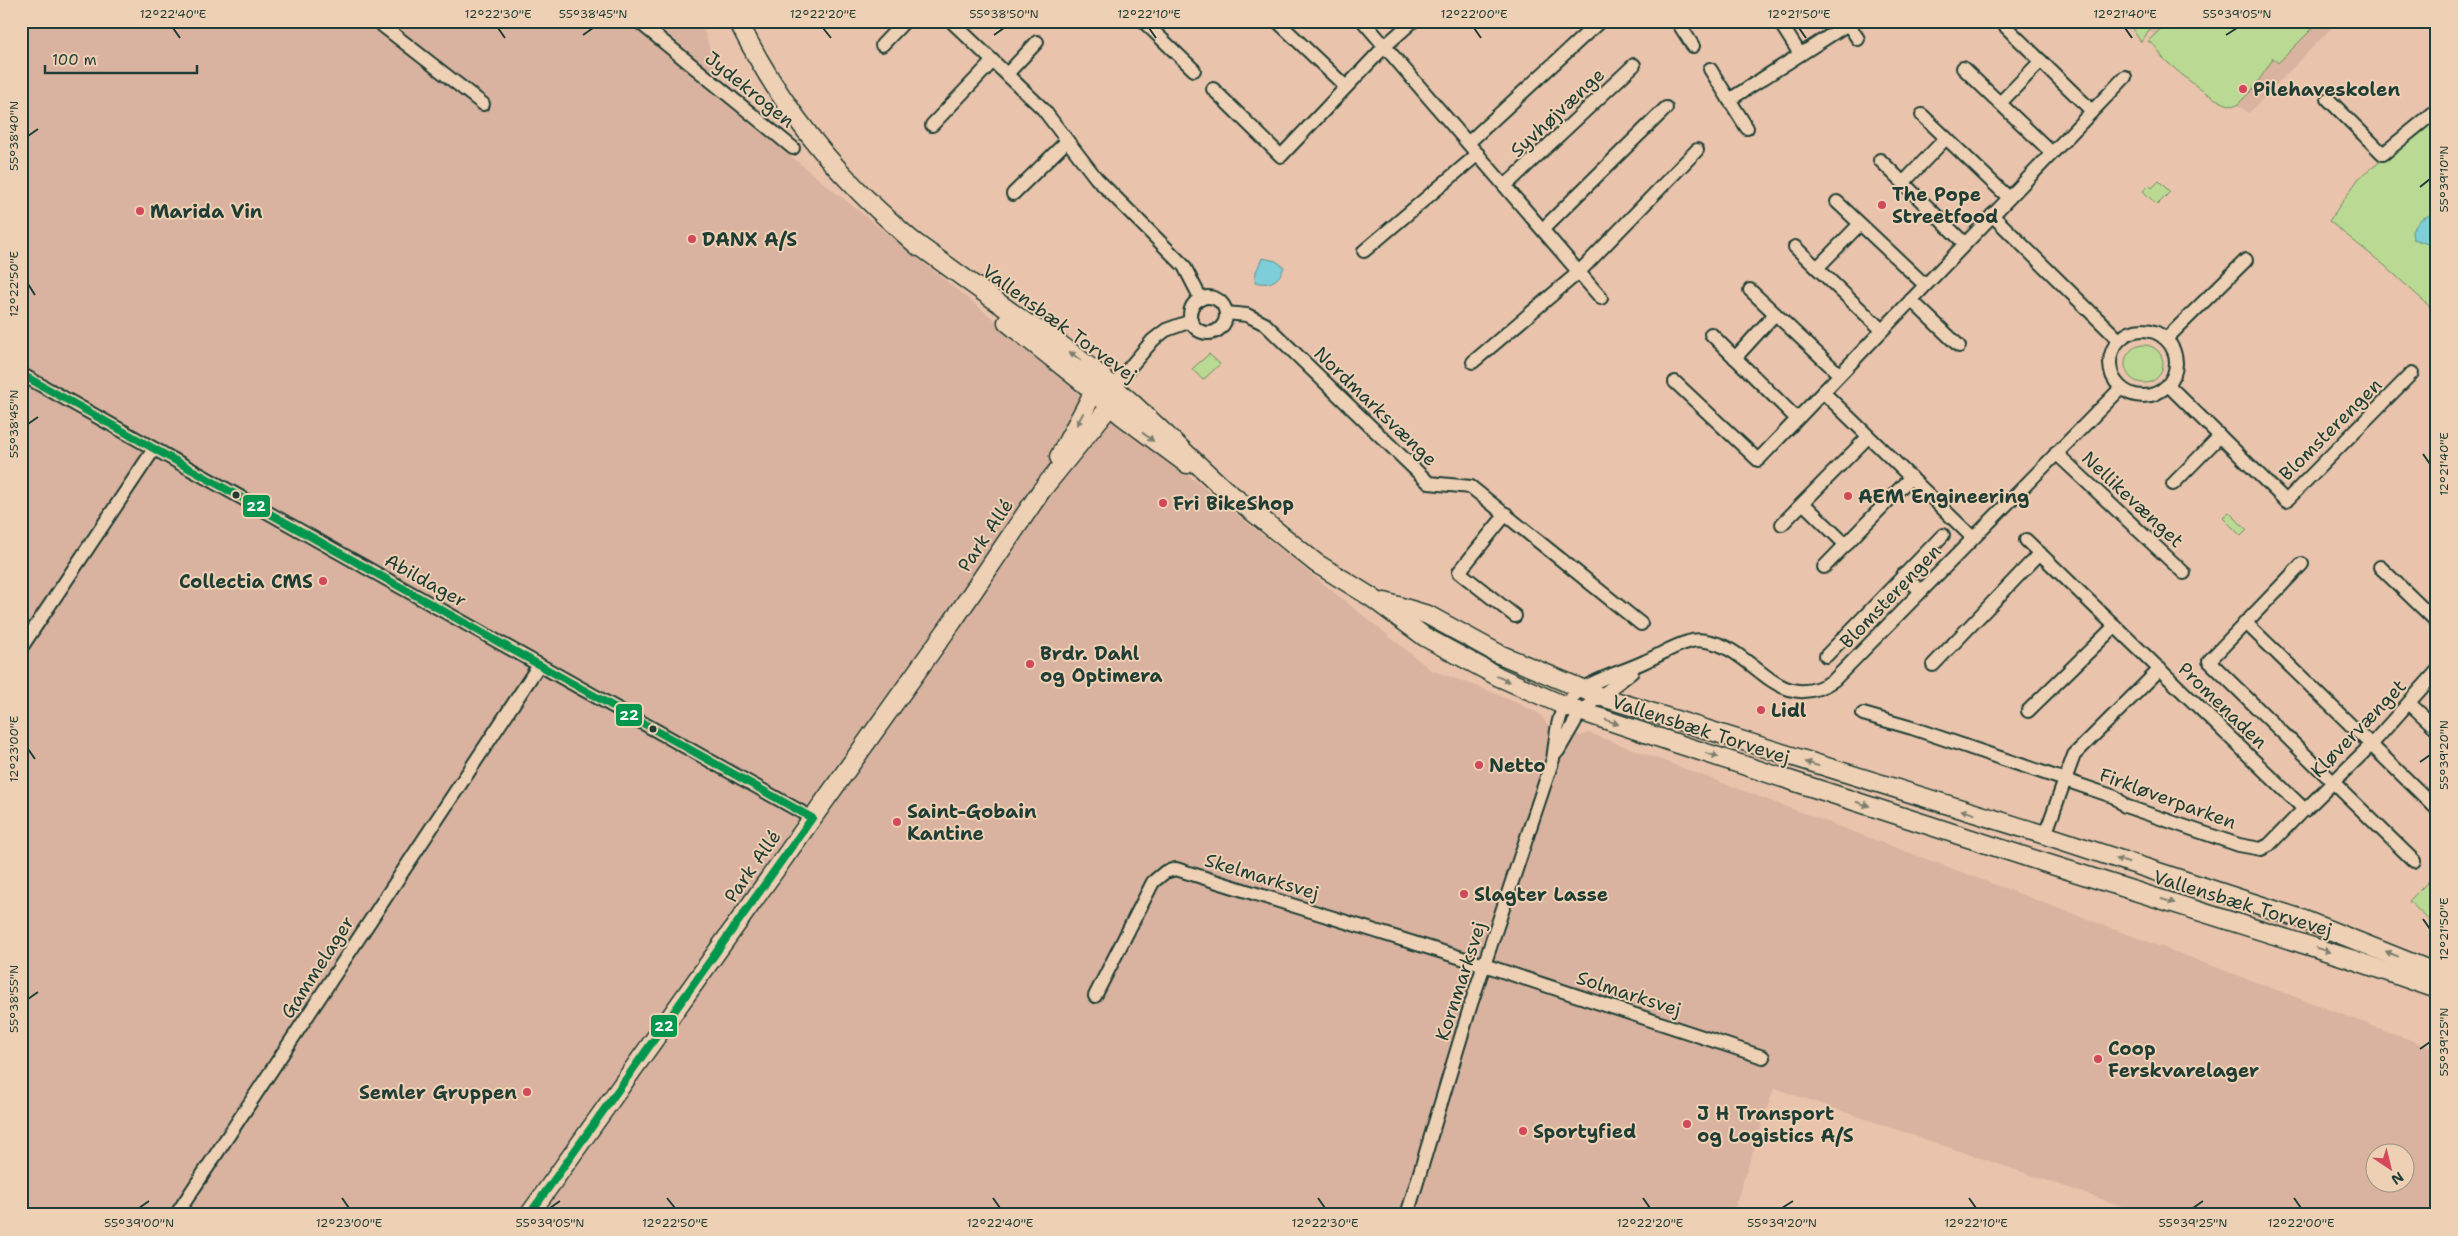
<svg xmlns="http://www.w3.org/2000/svg" width="2458" height="1236" font-family="'Shantell Sans',sans-serif">
  <style>
    .built { fill: #d9b39f; fill-rule: evenodd }
    .green { fill: #bad992; stroke: #6c8b63 }
    .water { fill: #7eced9; stroke: #589497 }
    .lines { fill: none; stroke-linecap: round; stroke-linejoin: round }
    .street-casing { stroke: #1f3d34; stroke-width: 16 }
    .secondary-casing { stroke: #1f3d34; stroke-width: 21 }
    .street { stroke: #eed0b4; stroke-width: 12 }
    .secondary { stroke: #eed0b4; stroke-width: 18 }
    .bus-1-casing { stroke: #eed0b4; stroke-width: 11 }
    .bus-1 { stroke: #05964d; stroke-width: 8 }
    .oneway { fill: #7c7f6e }
    .ticks { fill: none; stroke: #1f3d34; stroke-width: 2 }
    .poi-dot { fill: #d1495b; stroke: #eed0b4; stroke-width: 2 }
    .bus-dot { fill: #1f3d34; stroke: #eed0b4; stroke-width: 2 }
    .labels { text-anchor: middle; stroke-width: 4; stroke-linejoin: round; paint-order: stroke }
    .street-label { font-size: 19px; fill: #1f3d34; stroke: #eed0b4 }
    .poi-label { font-size: 19px; font-weight: bold; fill: #1f3d34; stroke: #eed0b4; text-anchor: start }
    .line-badge { stroke: #eed0b4; stroke-width: 2 }
    .badge-label { font-size: 14px; text-anchor: middle; font-weight: bold; fill: #fff }
    .neatline { fill: none; stroke: #1f3d34; stroke-width: 2 }
    .ticks-label { font-size: 12px; text-anchor: middle; fill: #1f3d34 }
  </style>
  <rect width="100%" height="100%" fill="#e9c3ab"/>
  <filter id="ink" filterUnits="userSpaceOnUse"><feTurbulence type="fractalNoise" baseFrequency=".02" numOctaves="2"/><feDisplacementMap in="SourceGraphic" scale="10" xChannelSelector="R" yChannelSelector="G"/><feConvolveMatrix kernelMatrix="1 2 1 2 8 2 1 2 1" color-interpolation-filters="sRGB"/></filter>
  <g filter="url(#ink)">
    <g class="built">
      <path d="M21 21H701L728 106 1431 670 1492 692 1540 714 1547 724 1580 736 1589 733 2437 1050V1215H2148L1774 1088 1732 1215H21ZM2376 1154H2406V1184H2376Z"/>
      <polygon points="2144,21 2338,21 2249,113 2176,65"/>
    </g>
    <g class="green">
      <polygon points="2127,21 2152,21 2154,24 2141,42"/>
      <path d="M2175 21H2320L2278 63 2272 57 2273 59 2253 89 2236 106C2217 106 2181 74 2166 61 2157 53 2162 50 2148 41L2165 25Z"/>
      <polygon points="2437,118 2437,313 2384,265 2329,221 2359,178"/>
      <polygon points="2159,181 2170,192 2157,205 2143,191 2149,185 2152,188"/>
      <circle cx="2144" cy="364" r="19"/>
      <polygon points="1209,354 1220,364 1203,380 1192,369"/>
      <polygon points="2229,512 2247,530 2241,536 2223,518"/>
      <polygon points="2437,873 2437,928 2409,901"/>
    </g>
    <g class="water">
      <polygon points="2437,212 2437,247 2413,239 2412,231 2421,219"/>
      <path d="M1262 258 1276 261 1284 267C1279 281 1270 286 1255 282L1256 272Z"/>
    </g>
    <g class="lines">
      <g class="street-casing">
        <g id="street">
          <polyline points="387,21 383,26 483,104"/>
          <polyline points="638,21 793,148"/>
          <polyline points="951,21 1043,109 1096,178 1184,266 1201,299"/>
          <polyline points="1143,21 1194,70"/>
          <polyline points="1277,21 1346,87"/>
          <polyline points="1363,21 1601,298"/>
          <polyline points="1677,21 1693,46"/>
          <polyline points="1779,21 1800,54"/>
          <polyline points="1846,21 1858,39"/>
          <polyline points="2006,27 2092,111"/>
          <polyline points="882,45 905,21"/>
          <polyline points="1963,68 2052,153"/>
          <polyline points="1710,69 1747,128"/>
          <polyline points="1007,74 1037,42"/>
          <polyline points="1213,89 1281,156 1385,46 1413,21"/>
          <polyline points="2328,99 2383,154 2437,110"/>
          <polyline points="1729,100 1848,24"/>
          <polyline points="2000,103 2041,61"/>
          <polyline points="1922,115 2009,198"/>
          <polyline points="932,125 993,61"/>
          <polyline points="1468,143 1600,21"/>
          <polyline points="1880,160 1965,244"/>
          <polyline points="1904,182 1946,138"/>
          <polyline points="1505,186 1634,65"/>
          <polyline points="1013,194 1066,142"/>
          <polyline points="1837,202 1925,285"/>
          <polyline points="1992,215 2119,340"/>
          <polyline points="1543,229 1666,108"/>
          <polyline points="1795,247 1882,330"/>
          <polyline points="1364,251 1478,154"/>
          <polyline points="1817,268 1860,224"/>
          <polyline points="1750,290 1839,374"/>
          <circle cx="1208" cy="315" r="18"/>
          <polyline points="1911,300 1959,346"/>
          <polyline points="1226,313 1247,315 1265,324 1429,483 1471,487 1641,624"/>
          <circle cx="2143" cy="363" r="33"/>
          <polyline points="1711,334 1797,419"/>
          <polyline points="2166,339 2246,260"/>
          <polyline points="1735,358 1775,314"/>
          <polyline points="1473,362 1579,272 1697,150"/>
          <polyline points="21,374 812,818"/>
          <polyline points="1675,382 1758,460 2125,77"/>
          <polyline points="2168,385 2286,501 2412,373"/>
          <polyline points="1113,387 1153,340 1166,330 1191,321"/>
          <polyline points="1823,392 1973,538"/>
          <polyline points="2056,453 2184,573"/>
          <polyline points="2173,484 2220,436"/>
          <polyline points="1803,503 1846,545"/>
          <polyline points="1506,514 1459,572 1515,616"/>
          <polyline points="1782,524 1868,437"/>
          <polyline points="2026,540 2305,810 2371,745 2437,671"/>
          <polyline points="2302,564 2209,661 2414,861"/>
          <polyline points="1824,567 1911,477"/>
          <polyline points="2380,567 2437,622"/>
          <polyline points="1903,575 1921,591"/>
          <polyline points="2245,622 2437,809"/>
          <polyline points="21,648 154,449"/>
          <polyline points="1826,656 1943,535"/>
          <polyline points="1933,665 2040,553"/>
          <polyline points="2409,703 2437,729"/>
          <polyline points="2028,711 2115,626"/>
          <polyline points="1863,714 1912,728 2115,797 2125,806 2239,845 2261,849 2269,845 2304,809"/>
          <polyline points="1558,751 1581,711 1632,672"/>
          <polyline points="2045,835 2074,755 2160,669"/>
          <polyline points="1095,996 1153,882 1165,872 1176,869 1478,963 1763,1057"/>
          <polyline points="176,1215 539,665"/>
          <path d="M1407 1215 1471 1004 1553 759C1556 742 1556 719 1566 704 1584 680 1620 674 1646 661 1660 655 1673 646 1688 642 1694 640 1700 640 1706 641 1755 648 1778 718 1834 680L2121 388"/>
        </g>
      </g>
      <g class="secondary-casing">
        <g id="secondary">
          <path d="M738 21C768 81 805 136 852 184 873 207 896 226 919 247"/>
          <polyline points="910,239 1025,322 1048,335 1096,372 1131,402 1223,488 1316,563 1371,597 1425,637 1499,677 1565,706 1666,740 2036,860 2351,959 2437,989"/>
          <polyline points="1007,322 1086,385 1121,415 1187,464"/>
          <polyline points="1059,457 1090,399 1095,393 1106,389"/>
          <polyline points="1385,602 1428,615 1499,654 1599,696 2045,835 2302,919 2437,973"/>
          <polyline points="529,1215 953,621 1041,491 1110,406 1113,387"/>
        </g>
      </g>
      <use href="#street" class="street"/>
      <use href="#secondary" class="secondary"/>
      <g class="bus-1-casing">
        <polyline id="bus-1" points="21,374 812,818 529,1215"/>
      </g>
      <use href="#bus-1" class="bus-1"/>
    </g>
    <defs><path id="oneway-solid" d="M-6-.8H1V-3.2L6.5 0L1 3.2V.8H-6Z" transform="scale(1.25)"/></defs>
    <g class="oneway">
      <use href="#oneway-solid" transform="translate(1075 356) rotate(-143)"/>
      <use href="#oneway-solid" transform="translate(1080 419) rotate(118)"/>
      <use href="#oneway-solid" transform="translate(1148 437) rotate(38)"/>
      <use href="#oneway-solid" transform="translate(1503 679) rotate(25)"/>
      <use href="#oneway-solid" transform="translate(1612 722) rotate(19)"/>
      <use href="#oneway-solid" transform="translate(1712 755) rotate(18)"/>
      <use href="#oneway-solid" transform="translate(1812 764) rotate(-163)"/>
      <use href="#oneway-solid" transform="translate(1863 804) rotate(18)"/>
      <use href="#oneway-solid" transform="translate(1968 812) rotate(-163)"/>
      <use href="#oneway-solid" transform="translate(2122 861) rotate(-162)"/>
      <use href="#oneway-solid" transform="translate(2168 901) rotate(17)"/>
      <use href="#oneway-solid" transform="translate(2323 950) rotate(17)"/>
      <use href="#oneway-solid" transform="translate(2392 954) rotate(-157)"/>
    </g>
  </g>
  <path class="ticks" d="M173 28 180 38M498 28 505 38M823 28 831 38M1149 28 1156 38M1474 28 1481 38M1799 28 1806 38M2125 28 2132 38M583 35 593 28M994 35 1004 28M2226 35 2237 28M28 136 38 129M2420 187 2430 179M28 284 35 295M28 424 38 417M2423 454 2430 464M28 749 35 759M2420 762 2430 755M2423 919 2430 929M28 999 38 992M2420 1049 2430 1042M342 1198 349 1208M667 1198 675 1208M993 1198 1000 1208M1318 1198 1325 1208M1643 1198 1650 1208M1969 1198 1976 1208M2294 1198 2301 1208M139 1208 149 1201M550 1208 560 1201M1782 1208 1793 1201M2193 1208 2203 1201"/>
  <g class="poi-dot">
    <circle cx="2243" cy="89" r="5"/>
    <circle cx="1882" cy="205" r="5"/>
    <circle cx="140" cy="211" r="5"/>
    <circle cx="692" cy="239" r="5"/>
    <circle cx="1848" cy="496" r="5"/>
    <circle cx="1163" cy="503" r="5"/>
    <circle cx="323" cy="581" r="5"/>
    <circle cx="1030" cy="664" r="5"/>
    <circle cx="1761" cy="710" r="5"/>
    <circle cx="1479" cy="765" r="5"/>
    <circle cx="897" cy="822" r="5"/>
    <circle cx="1464" cy="894" r="5"/>
    <circle cx="2098" cy="1059" r="5"/>
    <circle cx="527" cy="1092" r="5"/>
    <circle cx="1687" cy="1124" r="5"/>
    <circle cx="1523" cy="1131" r="5"/>
  </g>
  <g class="bus-dot">
    <circle cx="236" cy="495" r="4.5"/>
    <circle cx="653" cy="729" r="4.5"/>
  </g>
  <g class="labels">
    <g class="street-label">
      <text transform="translate(750 89) rotate(39)" y="7">Jydekrogen</text>
      <text transform="translate(1557 112) rotate(-43)" y="7">Syvhøjvænge</text>
      <text transform="translate(1060 323) rotate(36)" y="7">Vallensbæk Torvevej</text>
      <text transform="translate(1376 406) rotate(44)" y="7">Nordmarksvænge</text>
      <text transform="translate(2330 429) rotate(-45)" y="7">Blomsterengen</text>
      <text transform="translate(2133 499) rotate(43)" y="7">Nellikevænget</text>
      <text transform="translate(985 535) rotate(-56)" y="7">Park Allé</text>
      <text transform="translate(426 580) rotate(29)" y="7">Abildager</text>
      <text transform="translate(1890 596) rotate(-46)" y="7">Blomsterengen</text>
      <text transform="translate(2223 705) rotate(44)" y="7">Promenaden</text>
      <text transform="translate(2358 728) rotate(-46)" y="7">Kløvervænget</text>
      <text transform="translate(1701 729) rotate(18)" y="7">Vallensbæk Torvevej</text>
      <text transform="translate(2168 798) rotate(20)" y="7">Firkløverparken</text>
      <text transform="translate(752 866) rotate(-55)" y="7">Park Allé</text>
      <text transform="translate(1262 876) rotate(17)" y="7">Skelmarksvej</text>
      <text transform="translate(2243 903) rotate(17)" y="7">Vallensbæk Torvevej</text>
      <text transform="translate(317 967) rotate(-57)" y="7">Gammelager</text>
      <text transform="translate(1460 981) rotate(-72)" y="7">Kornmarksvej</text>
      <text transform="translate(1629 993) rotate(18)" y="7">Solmarksvej</text>
    </g>
    <g class="poi-label">
      <text x="2253" y="96">Pilehaveskolen</text>
      <text x="1892" y="201">The Pope<tspan x="1892" dy="22">Streetfood</tspan></text>
      <text x="150" y="218">Marida Vin</text>
      <text x="702" y="246">DANX A/S</text>
      <text x="1858" y="503">AEM Engineering</text>
      <text x="1173" y="510">Fri BikeShop</text>
      <text x="313" y="588" text-anchor="end">Collectia CMS</text>
      <text x="1040" y="660">Brdr. Dahl<tspan x="1040" dy="22">og Optimera</tspan></text>
      <text x="1771" y="717">Lidl</text>
      <text x="1489" y="772">Netto</text>
      <text x="907" y="818">Saint-Gobain<tspan x="907" dy="22">Kantine</tspan></text>
      <text x="1474" y="901">Slagter Lasse</text>
      <text x="2108" y="1055">Coop<tspan x="2108" dy="22">Ferskvarelager</tspan></text>
      <text x="517" y="1099" text-anchor="end">Semler Gruppen</text>
      <text x="1697" y="1120">J H Transport<tspan x="1697" dy="22">og Logistics A/S</tspan></text>
      <text x="1533" y="1138">Sportyfied</text>
    </g>
  </g>
  <g class="line-badge">
    <rect x="242" y="494" width="29" height="24" rx="5" fill="#05964d"/>
    <rect x="615" y="703" width="28" height="24" rx="5" fill="#05964d"/>
    <rect x="650" y="1014" width="28" height="24" rx="5" fill="#05964d"/>
  </g>
  <g class="badge-label">
    <text x="256" y="511">22</text>
    <text x="629" y="720">22</text>
    <text x="664" y="1031">22</text>
  </g>
  <rect width="2458" height="1236" fill="none" stroke="#eed0b4" stroke-width="55"/>
  <g transform="translate(2390 1168) rotate(145)"><circle r="24" fill="#eed0b4" stroke="#9b9581"/>
  <path d="M0-4L9 19L0 12L-9 19Z" fill="#d1495b"/>
  <text y="-8" font-size="14" font-weight="bold" text-anchor="middle" fill="#1f3d34">N</text>
  </g>
  <path d="M45 65v8h152v-8" fill="none" stroke="#1f3d34" stroke-width="2.5"/>
  <text x="52" y="65" font-size="15" fill="#1f3d34" stroke="#eed0b4" stroke-width="4" paint-order="stroke">100 m</text>
  <rect x="28" y="28" width="2402" height="1180" class="neatline"/>
  <g class="ticks-label">
    <text x="173" y="18">12°22'40"E</text>
    <text x="498" y="18">12°22'30"E</text>
    <text x="593" y="18">55°38'45"N</text>
    <text x="823" y="18">12°22'20"E</text>
    <text x="1004" y="18">55°38'50"N</text>
    <text x="1149" y="18">12°22'10"E</text>
    <text x="1474" y="18">12°22'00"E</text>
    <text x="1799" y="18">12°21'50"E</text>
    <text x="2125" y="18">12°21'40"E</text>
    <text x="2237" y="18">55°39'05"N</text>
    <text transform="translate(14 136) rotate(-90)" y="4">55°38'40"N</text>
    <text transform="translate(2444 179) rotate(-90)" y="4">55°39'10"N</text>
    <text transform="translate(14 284) rotate(-90)" y="4">12°22'50"E</text>
    <text transform="translate(14 424) rotate(-90)" y="4">55°38'45"N</text>
    <text transform="translate(2444 464) rotate(-90)" y="4">12°21'40"E</text>
    <text transform="translate(14 749) rotate(-90)" y="4">12°23'00"E</text>
    <text transform="translate(2444 755) rotate(-90)" y="4">55°39'20"N</text>
    <text transform="translate(2444 929) rotate(-90)" y="4">12°21'50"E</text>
    <text transform="translate(14 999) rotate(-90)" y="4">55°38'55"N</text>
    <text transform="translate(2444 1042) rotate(-90)" y="4">55°39'25"N</text>
    <text x="139" y="1227">55°39'00"N</text>
    <text x="349" y="1227">12°23'00"E</text>
    <text x="550" y="1227">55°39'05"N</text>
    <text x="675" y="1227">12°22'50"E</text>
    <text x="1000" y="1227">12°22'40"E</text>
    <text x="1325" y="1227">12°22'30"E</text>
    <text x="1650" y="1227">12°22'20"E</text>
    <text x="1782" y="1227">55°39'20"N</text>
    <text x="1976" y="1227">12°22'10"E</text>
    <text x="2193" y="1227">55°39'25"N</text>
    <text x="2301" y="1227">12°22'00"E</text>
  </g>
</svg>
